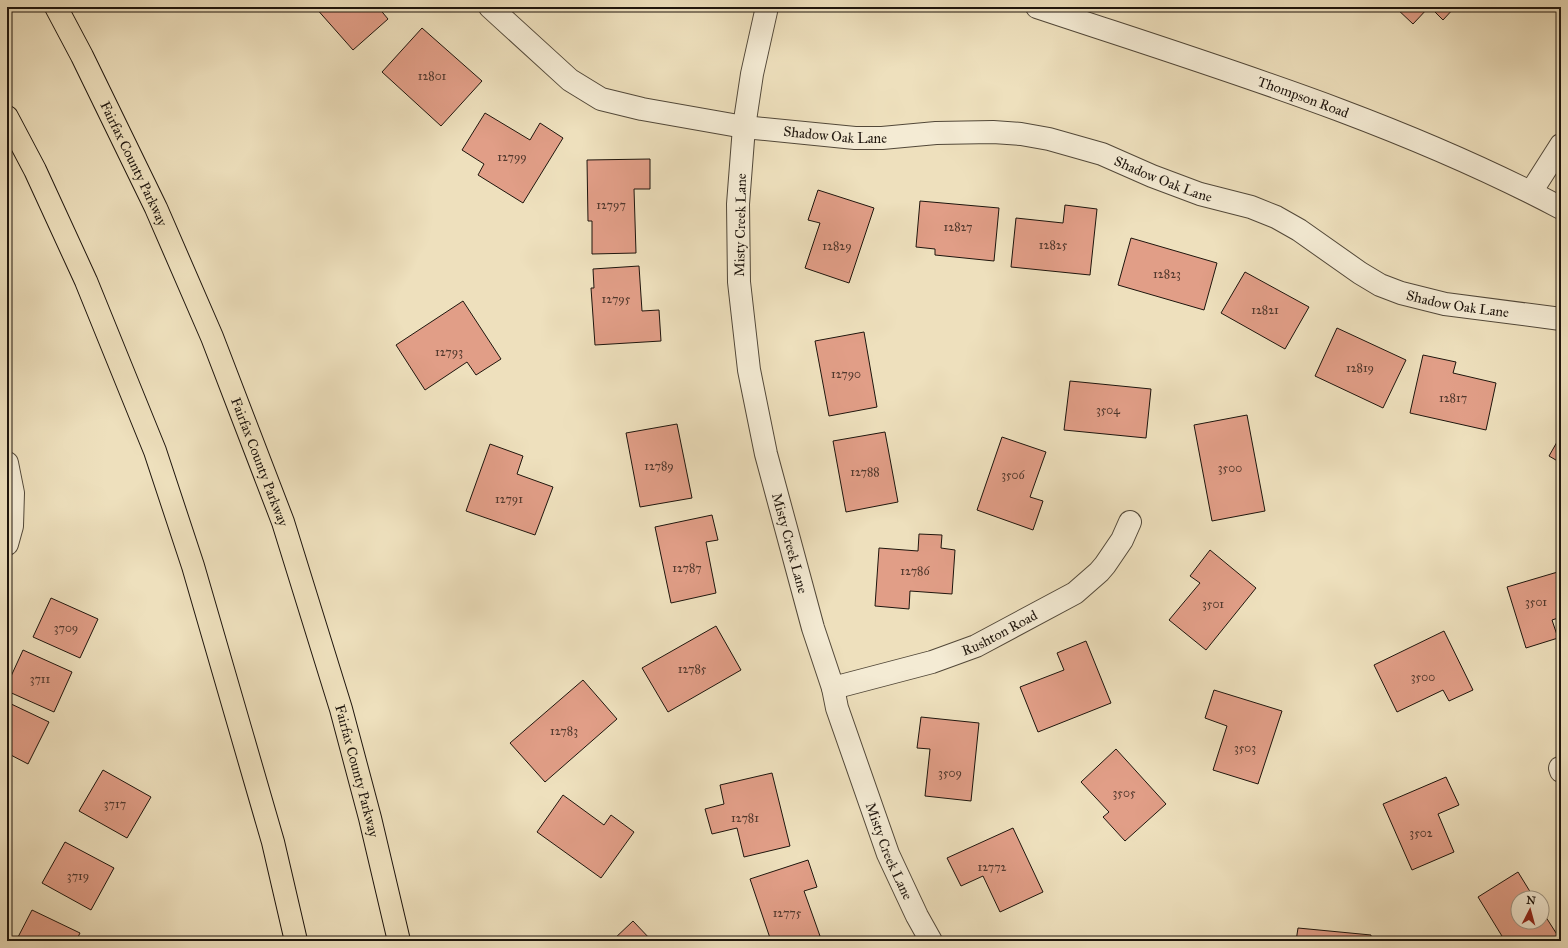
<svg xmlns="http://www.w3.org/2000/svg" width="1568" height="948" font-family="'IM FELL Great Primer',serif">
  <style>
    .building { fill: #e19e87; stroke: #1e150d }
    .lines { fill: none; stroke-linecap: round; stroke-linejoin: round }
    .minor-casing { stroke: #524839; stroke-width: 24 }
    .tertiary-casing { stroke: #524839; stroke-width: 24 }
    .trunk-casing { stroke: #1e150d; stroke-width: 24 }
    .minor { stroke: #f4ebd4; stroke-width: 22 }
    .tertiary { stroke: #f4ebd4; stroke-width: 22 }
    .trunk { stroke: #eee0bd; stroke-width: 22 }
    .labels { text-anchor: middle; stroke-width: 3; stroke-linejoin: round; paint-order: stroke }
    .number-label { font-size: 12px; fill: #4f372c }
    .street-label { font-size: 14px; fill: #1e150d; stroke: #f4ebd4 }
  </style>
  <rect width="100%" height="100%" fill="#eee0bd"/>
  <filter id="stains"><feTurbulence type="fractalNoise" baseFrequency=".005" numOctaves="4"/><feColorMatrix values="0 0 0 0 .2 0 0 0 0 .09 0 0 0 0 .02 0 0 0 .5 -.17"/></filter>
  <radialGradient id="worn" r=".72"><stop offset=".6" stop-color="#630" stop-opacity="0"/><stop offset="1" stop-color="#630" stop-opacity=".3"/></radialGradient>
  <g class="building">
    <polygon points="315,7 378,7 388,19 353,50"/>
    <polygon points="1395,7 1429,7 1413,24"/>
    <polygon points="1430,7 1455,7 1443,20"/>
    <polygon points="422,28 482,81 441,126 382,72"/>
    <polygon points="485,113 530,140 540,123 563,138 523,203 478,175 484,164 462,150"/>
    <polygon points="650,159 650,189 634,189 636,253 592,254 592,221 588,221 587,160"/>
    <polygon points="818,190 874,208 849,283 805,268 820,223 808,220"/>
    <polygon points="920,201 999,208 994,261 935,255 935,249 916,247"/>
    <polygon points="1065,205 1097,209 1090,275 1011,267 1016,218 1063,223"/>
    <polygon points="1131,238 1217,263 1204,310 1118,285"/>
    <polygon points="639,266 642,311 659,310 661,341 595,345 591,288 594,288 593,269"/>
    <polygon points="1245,272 1309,307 1285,349 1221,313"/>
    <polygon points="463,301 501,359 476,375 467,362 425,390 396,345"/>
    <polygon points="1337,328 1406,360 1383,408 1315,376"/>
    <polygon points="864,332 877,407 829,416 815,341"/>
    <polygon points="1423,355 1456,362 1453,373 1496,383 1486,430 1410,413"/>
    <polygon points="1070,381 1151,389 1146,438 1064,430"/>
    <polygon points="1247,415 1265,511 1212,521 1194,425"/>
    <polygon points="677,424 692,498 640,507 626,433"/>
    <polygon points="885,432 898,502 846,512 833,441"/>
    <polygon points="1561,435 1561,463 1549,456"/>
    <polygon points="1002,437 1046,452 1030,497 1043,501 1033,530 977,510"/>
    <polygon points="490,444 523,456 517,474 553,487 535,535 466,511"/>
    <polygon points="712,515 718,540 706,542 716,593 671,603 655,527"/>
    <polygon points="919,534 942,535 941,548 955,550 952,594 910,591 909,609 875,606 879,548 918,551"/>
    <polygon points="1210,550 1256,588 1206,650 1169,620 1200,583 1190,576"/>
    <polygon points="1561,571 1561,617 1552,620 1558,638 1526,648 1507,587"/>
    <polygon points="51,598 98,619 80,658 33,637"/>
    <polygon points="716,626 741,670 668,712 642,668"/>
    <polygon points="1444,631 1473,690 1449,701 1443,690 1397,712 1374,665"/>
    <polygon points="1086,641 1111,703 1038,732 1020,687 1064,670 1057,653"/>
    <polygon points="23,650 72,672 54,712 7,691 7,685"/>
    <polygon points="583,680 617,719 545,782 510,743"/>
    <polygon points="1214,690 1282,711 1258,784 1213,770 1227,726 1205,718"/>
    <polygon points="7,702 49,722 28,764 7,753"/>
    <polygon points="921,717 979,723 971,801 925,796 930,749 917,748"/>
    <polygon points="1116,749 1166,804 1125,841 1103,817 1109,812 1081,782"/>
    <polygon points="103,770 151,797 127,838 79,811"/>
    <polygon points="772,773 790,846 744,857 737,828 712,834 705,809 724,804 720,785"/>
    <polygon points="1446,777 1459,805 1438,814 1454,852 1412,870 1383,804"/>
    <polygon points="563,795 604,825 611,815 634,832 601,878 537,832"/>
    <polygon points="1013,828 1043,892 1000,912 983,876 961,886 947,858"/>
    <polygon points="65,842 114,868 91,910 42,883"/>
    <polygon points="808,860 817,887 804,891 820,936 804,941 771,941 750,879"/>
    <polygon points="1518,872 1534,898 1518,898 1518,922 1542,922 1542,911 1558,936 1550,941 1505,941 1478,897"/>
    <polygon points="32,910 80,933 76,941 16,941"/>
    <polygon points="633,921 652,941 612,941"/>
    <polygon points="1298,928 1371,935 1371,941 1296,941"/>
  </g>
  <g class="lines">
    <g class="minor-casing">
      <g id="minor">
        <path id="s1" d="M490 7 570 80 601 99 642 109 744 127 855 138H882L936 133 993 132 1021 134 1049 139 1102 154 1152 176 1200 194 1251 207 1276 217 1299 230 1360 273 1380 285 1401 293 1445 304 1561 319"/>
        <path id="s2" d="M767 7 752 74 744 127 738 204 739 282 749 370 766 454 813 628 833 688 837 708 888 854 917 916 931 941"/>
        <polyline points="1531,192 1561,145"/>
        <polyline points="7,463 13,493 12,526 7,544"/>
        <path id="s3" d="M833 688 932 662 976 646 1075 593 1099 572 1105 565 1122 540 1130 522"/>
        <polyline points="1560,768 1561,771"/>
      </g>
    </g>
    <g class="tertiary-casing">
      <g id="tertiary">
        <path id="s4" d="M1037 7C1214 66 1395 120 1561 208"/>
      </g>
    </g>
    <g class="trunk-casing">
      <g id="trunk">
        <path id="s5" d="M56 7 82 56 156 208 212 337 283 522 341 709 370 818 399 941"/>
        <polyline points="7,117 35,170 86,281 155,451 193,566 273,842 296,941"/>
      </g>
    </g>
    <use href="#minor" class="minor"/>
    <use href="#tertiary" class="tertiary"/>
    <use href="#trunk" class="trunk"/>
  </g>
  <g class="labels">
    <g class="number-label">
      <text x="432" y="80">12801</text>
      <text x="512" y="161">12799</text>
      <text x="611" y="209">12797</text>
      <text x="958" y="231">12827</text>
      <text x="1053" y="249">12825</text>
      <text x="837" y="250">12829</text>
      <text x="1167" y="278">12823</text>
      <text x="616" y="303">12795</text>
      <text x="1265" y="314">12821</text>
      <text x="449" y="356">12793</text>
      <text x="1360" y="372">12819</text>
      <text x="846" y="378">12790</text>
      <text x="1453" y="402">12817</text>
      <text x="1108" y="414">3504</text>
      <text x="659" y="470">12789</text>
      <text x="1230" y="472">3500</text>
      <text x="865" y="476">12788</text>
      <text x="1013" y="479">3506</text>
      <text x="509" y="503">12791</text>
      <text x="687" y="572">12787</text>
      <text x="915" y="575">12786</text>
      <text x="1536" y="606">3501</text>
      <text x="1213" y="608">3501</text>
      <text x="66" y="632">3709</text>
      <text x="692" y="673">12785</text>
      <text x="1423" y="681">3500</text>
      <text x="40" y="683">3711</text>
      <text x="564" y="735">12783</text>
      <text x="1245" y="752">3503</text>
      <text x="950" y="777">3509</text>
      <text x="1124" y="797">3505</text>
      <text x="115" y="808">3717</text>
      <text x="745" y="822">12781</text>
      <text x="1421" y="837">3502</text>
      <text x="992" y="871">12772</text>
      <text x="78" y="880">3719</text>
      <text x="787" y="917">12775</text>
    </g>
    <g class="street-label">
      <text dy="5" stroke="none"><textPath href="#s4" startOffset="281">Thompson Road</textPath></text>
      <text dy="5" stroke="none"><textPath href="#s1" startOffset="382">Shadow Oak Lane</textPath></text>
      <text dy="5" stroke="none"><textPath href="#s5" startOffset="175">Fairfax County Parkway</textPath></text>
      <text dy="5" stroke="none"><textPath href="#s1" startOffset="718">Shadow Oak Lane</textPath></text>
      <text transform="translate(740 225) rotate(-89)" y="5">Misty Creek Lane</text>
      <text dy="5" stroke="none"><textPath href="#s1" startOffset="1042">Shadow Oak Lane</textPath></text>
      <text dy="5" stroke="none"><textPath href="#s5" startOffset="499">Fairfax County Parkway</textPath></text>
      <text dy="5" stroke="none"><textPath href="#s2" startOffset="544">Misty Creek Lane</textPath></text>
      <text dy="5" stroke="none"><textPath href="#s3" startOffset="176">Rushton Road</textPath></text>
      <text dy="5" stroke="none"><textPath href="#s5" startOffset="823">Fairfax County Parkway</textPath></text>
      <text dy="5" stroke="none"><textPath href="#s2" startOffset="868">Misty Creek Lane</textPath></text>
    </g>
  </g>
  <rect width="1568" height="948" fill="none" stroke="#eee0bd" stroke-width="24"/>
  <rect x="8" y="8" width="1552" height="932" fill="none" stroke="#1e150d" stroke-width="2"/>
  <rect x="12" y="12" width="1544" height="924" fill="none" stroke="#1e150d"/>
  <g transform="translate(1530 910) rotate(6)"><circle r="19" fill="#f4ebd4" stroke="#9e9584"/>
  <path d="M0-3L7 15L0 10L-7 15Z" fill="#8f2418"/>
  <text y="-6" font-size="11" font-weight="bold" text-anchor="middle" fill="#1e150d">N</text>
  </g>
  <rect width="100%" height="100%" filter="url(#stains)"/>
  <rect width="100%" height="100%" fill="url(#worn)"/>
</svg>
